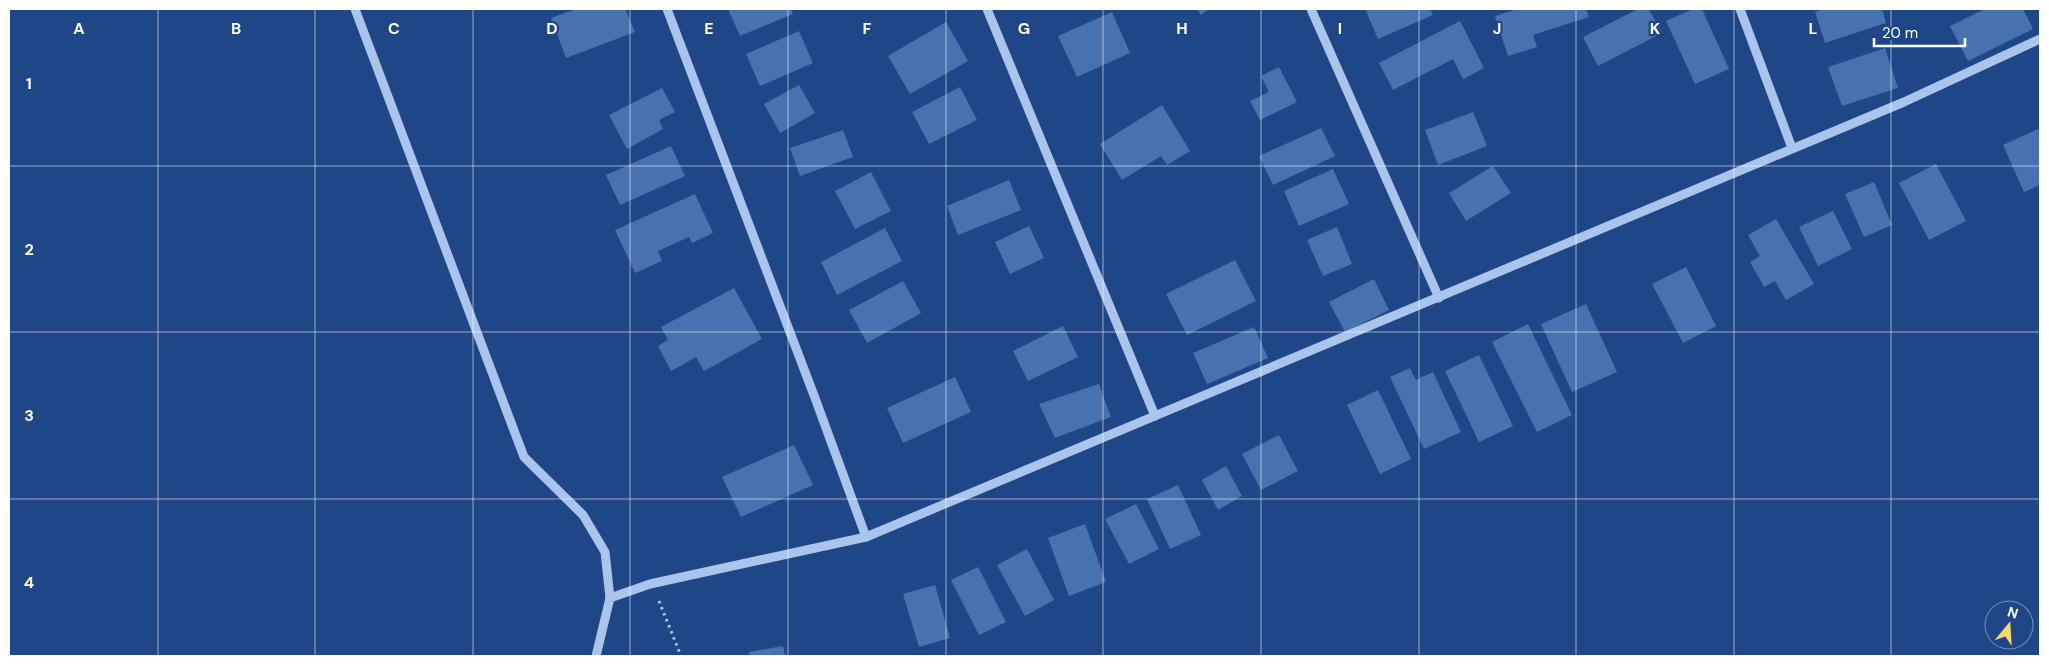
<svg xmlns="http://www.w3.org/2000/svg" width="2049" height="665" font-family="'DM Sans',sans-serif">
  <style>
    .building { fill: #4871b0 }
    .lines { fill: none; stroke-linecap: round; stroke-linejoin: round }
    .path { stroke: #aac4eb; stroke-width: 3; stroke-dasharray: 2.5 4; stroke-linecap: butt }
    .minor { stroke: #aac4eb; stroke-width: 9 }
    .grid { fill: none; stroke: #fff; stroke-width: 1; stroke-opacity: 0.55 }
    .grid-label { font-size: 16px; text-anchor: middle; font-weight: bold; fill: #fff; stroke: #1f4788; stroke-width: 4.5; stroke-linejoin: round; paint-order: stroke }
  </style>
  <rect width="100%" height="100%" fill="#1f4788"/>
  <g class="building">
    <polygon points="576,9 625,9 635,32 566,58 551,18"/>
    <polygon points="728,9 791,9 793,14 740,36"/>
    <polygon points="1197,9 1209,9 1201,15"/>
    <polygon points="1365,9 1430,9 1433,15 1378,39"/>
    <polygon points="1518,9 1586,9 1589,17 1533,35 1537,47 1508,56 1495,16"/>
    <polygon points="1638,9 1649,9 1662,33 1598,66 1583,37"/>
    <polygon points="1693,9 1702,9 1729,69 1695,84 1666,21"/>
    <polygon points="1824,9 1882,9 1886,23 1825,43 1815,12"/>
    <polygon points="1985,9 2023,9 2033,29 1968,61 1950,26"/>
    <polygon points="1112,12 1130,53 1077,77 1058,36"/>
    <polygon points="1460,21 1484,68 1463,79 1453,59 1393,90 1379,63"/>
    <polygon points="946,22 968,61 910,94 888,56"/>
    <polygon points="799,31 813,63 760,86 746,54"/>
    <polygon points="1885,48 1898,88 1842,106 1828,67"/>
    <polygon points="1279,67 1297,102 1260,120 1250,101 1269,92 1261,76"/>
    <polygon points="799,85 815,113 780,133 764,104"/>
    <polygon points="960,87 977,120 929,144 912,112"/>
    <polygon points="662,88 675,112 659,120 663,129 627,149 609,115"/>
    <polygon points="1162,105 1190,151 1167,165 1161,156 1122,180 1100,144"/>
    <polygon points="1473,112 1487,146 1438,165 1425,130"/>
    <polygon points="1321,128 1335,156 1273,185 1259,156"/>
    <polygon points="2038,129 2040,133 2040,185 2024,192 2003,145"/>
    <polygon points="843,130 853,157 800,176 790,148"/>
    <polygon points="671,146 685,176 620,205 606,175"/>
    <polygon points="1936,164 1966,221 1929,240 1899,183"/>
    <polygon points="1493,166 1511,193 1466,221 1449,193"/>
    <polygon points="1333,169 1349,204 1299,226 1284,191"/>
    <polygon points="871,172 891,211 855,229 835,191"/>
    <polygon points="1009,180 1021,210 958,235 947,206"/>
    <polygon points="1874,182 1892,225 1864,237 1845,194"/>
    <polygon points="695,194 713,233 692,243 689,237 658,251 662,261 635,273 615,230"/>
    <polygon points="1833,211 1852,249 1818,266 1799,227"/>
    <polygon points="1776,219 1814,284 1786,300 1775,281 1764,287 1750,262 1760,256 1748,235"/>
    <polygon points="1029,226 1044,258 1010,274 995,242"/>
    <polygon points="1337,227 1352,264 1323,276 1307,240"/>
    <polygon points="885,228 902,261 837,295 821,262"/>
    <polygon points="1235,260 1256,301 1187,335 1166,294"/>
    <polygon points="1686,267 1716,326 1683,343 1652,284"/>
    <polygon points="1374,279 1389,310 1345,332 1329,302"/>
    <polygon points="903,281 921,313 867,343 849,310"/>
    <polygon points="734,288 762,339 704,371 696,357 671,371 658,346 668,340 661,327"/>
    <polygon points="1586,304 1617,372 1572,392 1541,324"/>
    <polygon points="1528,324 1572,415 1537,432 1492,342"/>
    <polygon points="1063,326 1078,357 1028,381 1013,351"/>
    <polygon points="1254,327 1268,358 1207,384 1193,353"/>
    <polygon points="1479,355 1513,426 1479,442 1445,371"/>
    <polygon points="1410,368 1416,380 1433,372 1461,432 1424,449 1390,377"/>
    <polygon points="955,377 971,412 903,443 887,408"/>
    <polygon points="1099,384 1111,417 1055,438 1039,404"/>
    <polygon points="1378,390 1411,459 1380,474 1347,405"/>
    <polygon points="1279,435 1298,471 1261,490 1242,454"/>
    <polygon points="794,445 813,485 741,517 722,477"/>
    <polygon points="1226,466 1242,496 1218,510 1202,480"/>
    <polygon points="1178,485 1201,535 1170,549 1147,499"/>
    <polygon points="1136,504 1159,549 1129,564 1105,519"/>
    <polygon points="1085,524 1106,582 1069,596 1048,538"/>
    <polygon points="1027,549 1054,600 1025,616 997,565"/>
    <polygon points="978,567 1006,622 979,635 951,580"/>
    <polygon points="935,585 950,638 919,647 903,594"/>
    <polygon points="783,646 785,656 749,656 749,652"/>
  </g>
  <g class="lines">
    <polyline class="path" points="659,601 681,656"/>
    <g class="minor">
      <polyline points="355,9 524,457 583,515 605,552 610,598 596,656"/>
      <polyline points="667,9 815,398 866,537"/>
      <polyline points="987,9 1155,416"/>
      <polyline points="1311,9 1439,298"/>
      <polyline points="1740,9 1792,148"/>
      <polyline points="610,598 650,584 866,537 1904,102 2040,39"/>
    </g>
  </g>
  <path class="grid" d="M158 9V656M315 9V656M473 9V656M630 9V656M788 9V656M946 9V656M1103 9V656M1261 9V656M1419 9V656M1576 9V656M1734 9V656M1891 9V656M9 166H2040M9 332H2040M9 499H2040"/>
  <g class="grid-label">
    <text x="79" y="34">A</text>
    <text x="236" y="34">B</text>
    <text x="394" y="34">C</text>
    <text x="552" y="34">D</text>
    <text x="709" y="34">E</text>
    <text x="867" y="34">F</text>
    <text x="1024" y="34">G</text>
    <text x="1182" y="34">H</text>
    <text x="1340" y="34">I</text>
    <text x="1497" y="34">J</text>
    <text x="1655" y="34">K</text>
    <text x="1813" y="34">L</text>
    <text x="29" y="89">1</text>
    <text x="29" y="255">2</text>
    <text x="29" y="421">3</text>
    <text x="29" y="588">4</text>
  </g>
  <rect width="2049" height="665" fill="none" stroke="#ffffff" stroke-width="20"/>
  <g transform="translate(2009 625) rotate(18)"><circle r="24" fill="#1f4788" stroke="#7991b8"/>
  <path d="M0-4L9 19L0 12L-9 19Z" fill="#f8d76a"/>
  <text y="-8" font-size="14" font-weight="bold" text-anchor="middle" fill="#ffffff">N</text>
  </g>
  <path d="M1874 38v8h91v-8" fill="none" stroke="#ffffff" stroke-width="2.5"/>
  <text x="1882" y="38" font-size="15" fill="#ffffff" stroke="#1f4788" stroke-width="4" paint-order="stroke">20 m</text>
</svg>
